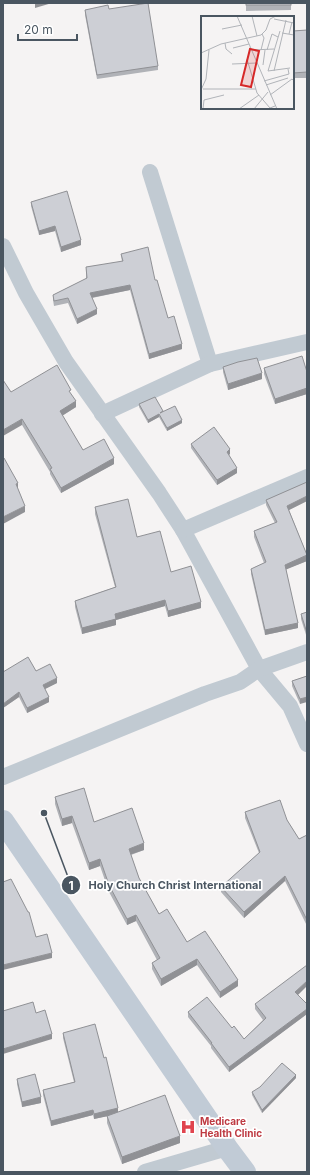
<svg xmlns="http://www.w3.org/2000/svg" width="310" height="1175" font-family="Inter,sans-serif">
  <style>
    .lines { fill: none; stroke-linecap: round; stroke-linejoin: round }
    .street { stroke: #c1cad2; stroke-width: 16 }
    .secondary { stroke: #c1cbd6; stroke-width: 22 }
    .wall { fill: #b0b2b7 }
    .shaded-wall { fill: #909195 }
    .building { fill: #cdcfd5; stroke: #909195 }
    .labels { text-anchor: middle; stroke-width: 3.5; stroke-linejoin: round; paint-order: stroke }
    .health-label { font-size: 10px; font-weight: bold; fill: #be3a42; stroke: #fff; text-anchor: start }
    .inset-road { fill: none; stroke: #b1b4b9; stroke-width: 1 }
    .view { fill: #d62828; fill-opacity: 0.15; stroke: #d62828; stroke-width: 2 }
    .inset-edge { fill: none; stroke: #4a5661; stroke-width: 2 }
    .leader { fill: none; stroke: #4a5661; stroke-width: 1.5 }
    .callout-dot { fill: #4a5661; stroke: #fff; stroke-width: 1.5 }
    .mark-label { font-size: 12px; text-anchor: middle; font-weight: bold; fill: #fff }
    .callout-label { font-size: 11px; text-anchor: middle; font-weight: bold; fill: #4a5661; stroke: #fff; stroke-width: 3.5; stroke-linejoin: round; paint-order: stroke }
  </style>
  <rect width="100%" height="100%" fill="#f5f3f3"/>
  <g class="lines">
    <g class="street">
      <polyline points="150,172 210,364"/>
      <polyline points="3,246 26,293 66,362 159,493 183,530 259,669 290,706 307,744"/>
      <polyline points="102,414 210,364 307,342"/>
      <polyline points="183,530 307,477"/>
      <polyline points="3,777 205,694 240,682 259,669 307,652"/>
      <polyline points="145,1172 227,1148"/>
    </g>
    <polyline class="secondary" points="3,821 227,1148 245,1172"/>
  </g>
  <g class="wall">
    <polygon points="246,3 291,3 291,10 246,11"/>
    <polygon points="85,10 158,66 158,70 97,79 85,15"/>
    <polygon points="307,30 307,78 293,78 293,31"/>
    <polygon points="31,202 81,245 61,252 55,231 39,235 31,206"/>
    <polygon points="121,254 155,280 168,318 182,349 149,359 130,290 92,298 97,314 77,324 68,303 54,306 53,300 53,295 86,279 86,267 122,262"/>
    <polygon points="223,367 262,379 228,390 223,372"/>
    <polygon points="264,368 307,372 307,394 275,404 264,374"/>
    <polygon points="11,392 71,395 76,407 62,416 83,450 114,464 61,493 50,474 50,472 22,425"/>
    <polygon points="139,404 163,412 182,423 167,431 159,417 148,423 139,407"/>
    <polygon points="191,444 230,454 229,455 237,473 217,485 191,448"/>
    <polygon points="307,482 307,501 289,510 307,555 307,561 286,569 298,628 265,635 251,574 251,569 264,563 254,537 254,531 275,523 266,505 266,500"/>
    <polygon points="95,507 137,537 171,572 201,608 168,617 165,606 116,620 116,625 82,634 75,607 75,601 115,587 95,514"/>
    <polygon points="307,612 307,638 301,619 301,614"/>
    <polygon points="36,671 57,683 45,689 49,702 27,713 19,697 3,708"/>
    <polygon points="307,676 300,704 292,686 292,681"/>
    <polygon points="55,797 94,822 144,850 131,855 139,878 159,914 187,942 238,986 220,998 197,965 161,986 152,969 152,963 157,960 136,921 127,925 109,892 100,866 89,870 72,823 62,826 55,804"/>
    <polygon points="245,812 287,820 299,839 307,835 307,926 285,881 244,918 221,892 221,887 259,853 245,818"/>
    <polygon points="298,995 307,1004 307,1014 229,1072 211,1048 211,1046 188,1017 188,1012 244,1039 263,1020 255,1009 255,1004"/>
    <polygon points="63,1033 118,1112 180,1143 122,1164 107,1123 107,1116 94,1119 93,1115 51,1126 43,1095 43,1090 74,1082 63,1038"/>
    <polygon points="296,1078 262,1113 252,1095 252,1092"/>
    <polygon points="17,1079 41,1103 22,1107 17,1084"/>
  </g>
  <g class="shaded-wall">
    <polygon points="35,3 52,3 35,8"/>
    <polygon points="55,226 55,231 39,235 39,231"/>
    <polygon points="81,240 81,245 61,252 61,247"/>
    <polygon points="130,285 130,290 90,298 90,293"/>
    <polygon points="97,309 97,314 77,324 77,319"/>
    <polygon points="182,344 182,349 149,359 149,354"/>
    <polygon points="262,373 262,379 228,390 228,384"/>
    <polygon points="307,388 307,394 275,404 275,399"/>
    <polygon points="76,401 76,407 60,417 60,411"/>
    <polygon points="159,414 159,417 148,423 148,420"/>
    <polygon points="22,419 22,425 3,436 3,430"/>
    <polygon points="182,420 182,423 167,431 167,428"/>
    <polygon points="230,449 230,454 227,456 227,452"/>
    <polygon points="114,458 114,464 61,493 61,488"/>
    <polygon points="237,468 237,473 217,485 217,480"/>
    <polygon points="18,483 18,490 16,484"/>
    <polygon points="307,496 307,501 287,511 287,506"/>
    <polygon points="25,506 25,512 3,524 3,517"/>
    <polygon points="307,555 307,561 285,570 285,565"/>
    <polygon points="165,600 165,606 116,620 116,625 82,634 82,628 115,614"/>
    <polygon points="201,602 201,608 168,617 168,611"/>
    <polygon points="298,623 298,628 265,635 265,630"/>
    <polygon points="57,678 57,683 43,690 43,685"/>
    <polygon points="19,692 19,697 3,708 3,704"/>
    <polygon points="49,697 49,702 27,713 27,708"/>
    <polygon points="307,697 307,702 300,704 300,699"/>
    <polygon points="72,816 72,823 62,826 62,819"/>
    <polygon points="144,843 144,850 129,855 129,849"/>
    <polygon points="100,859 100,866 89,870 89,863"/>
    <polygon points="285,876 285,881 244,918 244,912"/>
    <polygon points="136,915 136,921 127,925 127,919"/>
    <polygon points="52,953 52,958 3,970 3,965"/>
    <polygon points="197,959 197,965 161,986 161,979"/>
    <polygon points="238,980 238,986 220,998 220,992"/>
    <polygon points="307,981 307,986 295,998 295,992"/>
    <polygon points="307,1009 307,1014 229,1072 229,1067"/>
    <polygon points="52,1034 52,1039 3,1054 3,1049"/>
    <polygon points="296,1075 296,1078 262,1113 262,1110"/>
    <polygon points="41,1097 41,1103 22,1107 22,1102"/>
    <polygon points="118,1108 118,1114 94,1119 94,1114"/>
    <polygon points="93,1110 93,1115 51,1126 51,1121"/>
    <polygon points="180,1136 180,1143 122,1164 122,1157"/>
  </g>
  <g class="building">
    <polygon points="148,3 158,66 97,75 85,10 108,5 109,9"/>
    <rect x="246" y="3" width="45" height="2"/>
    <polygon points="307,30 307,72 293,73 293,31"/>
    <polygon points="67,191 81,240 61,247 55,226 39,231 31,202"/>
    <polygon points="148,247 155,280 157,280 168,318 174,316 182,344 149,354 130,285 90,293 97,309 77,319 68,298 54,301 53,295 87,278 86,267 123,261 121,254"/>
    <polygon points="302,356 307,372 307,388 275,399 264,368"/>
    <polygon points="257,358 262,373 228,384 223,367 238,362"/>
    <polygon points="57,365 71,390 69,391 76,401 60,411 83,450 104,439 114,458 61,488 50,469 52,468 22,419 3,430 3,380 11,392"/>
    <polygon points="155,397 163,411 160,413 175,406 182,420 167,428 159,414 148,420 139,404"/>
    <polygon points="214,427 230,449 227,452 237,468 217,480 191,444"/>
    <polygon points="4,458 18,483 16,484 25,506 3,517 3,459"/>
    <polygon points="307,482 307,496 287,506 307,555 285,565 298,623 265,630 251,569 266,562 254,531 277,522 266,500"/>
    <polygon points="128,499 137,537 160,531 171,572 191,566 201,602 168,611 165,600 115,614 116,619 82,628 75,601 116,587 95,507"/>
    <polygon points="307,612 307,633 301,614"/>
    <polygon points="28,657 36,671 50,664 57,678 43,685 49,697 27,708 19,692 3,704 3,672"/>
    <polygon points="307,676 307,697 300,699 292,681"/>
    <polygon points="84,788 94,822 132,808 144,843 129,849 139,878 159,914 167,909 187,942 205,931 238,980 220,992 197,959 161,979 152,963 160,958 136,915 127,919 109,885 100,859 89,863 72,816 62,819 55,797"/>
    <polygon points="280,800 287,820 299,839 307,835 307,920 285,876 244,912 221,887 260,852 245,812"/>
    <polygon points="11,879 28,912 29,912 36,937 47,934 52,953 3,965 3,882"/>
    <polygon points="307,965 307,981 295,992 307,1004 307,1009 229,1067 211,1043 212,1043 188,1012 207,997 232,1028 234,1026 244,1039 266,1018 255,1004"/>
    <polygon points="33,1002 36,1013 45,1010 52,1034 3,1049 3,1011"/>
    <polygon points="95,1024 104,1058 106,1057 118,1108 94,1114 93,1110 51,1121 43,1090 75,1082 63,1033"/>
    <polygon points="282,1063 296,1075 262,1110 252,1092 260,1087"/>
    <polygon points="35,1074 41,1097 22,1102 17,1079"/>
    <polygon points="165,1095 180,1136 122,1157 107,1116"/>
  </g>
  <defs>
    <g id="hospital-bare" transform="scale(1.2)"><path d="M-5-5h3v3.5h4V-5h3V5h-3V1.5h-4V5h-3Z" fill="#e0444e" stroke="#fff" stroke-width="2.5" paint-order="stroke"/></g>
  </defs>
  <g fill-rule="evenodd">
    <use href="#hospital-bare" x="188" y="1127"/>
  </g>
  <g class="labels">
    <g class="health-label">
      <text x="200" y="1125">Medicare<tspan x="200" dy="12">Health Clinic</tspan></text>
    </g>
  </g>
  <g transform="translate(201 16)">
    <rect width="93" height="93" fill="#f5f3f3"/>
    <path class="inset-road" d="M36 0 76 93M51 0 56 20M73 3 93 7M21 13 41 9M79 15 67 55 89 52M81 17 93 19M88 18 91 6M24 27 25 33 31 38M32 32 48 28M51 34 73 33M60 34 63 22 61 18M66 34 71 18 77 21M0 37 20 28 60 19 65 14 69 3 75 0M46 43 56 77 69 92 74 90M31 48 56 47M62 49 64 34M73 55 85 4M63 65 88 58 87 53M65 69 87 62M2 73H55M0 74 5 63 8 34M69 79 91 63 93 65M2 93 3 84 23 79M38 93 58 79M53 93 67 76"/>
    <path class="view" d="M49 33 58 35 50 71 40 69Z"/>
    <rect width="93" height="93" class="inset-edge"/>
  </g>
  <path class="leader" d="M44 813L71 885"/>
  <g class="callout-dot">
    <circle cx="44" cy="813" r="4"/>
    <circle cx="71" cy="885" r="10"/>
  </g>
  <g class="mark-label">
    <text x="71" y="890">1</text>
  </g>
  <g class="callout-label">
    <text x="175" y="889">Holy Church Christ International</text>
  </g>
  <rect width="310" height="1175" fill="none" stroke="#4a5661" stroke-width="8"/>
  <path d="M18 34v6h59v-6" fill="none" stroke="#4a5661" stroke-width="2"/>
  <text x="24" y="34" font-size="12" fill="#4a5661" stroke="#ffffff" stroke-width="3" paint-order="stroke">20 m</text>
</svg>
